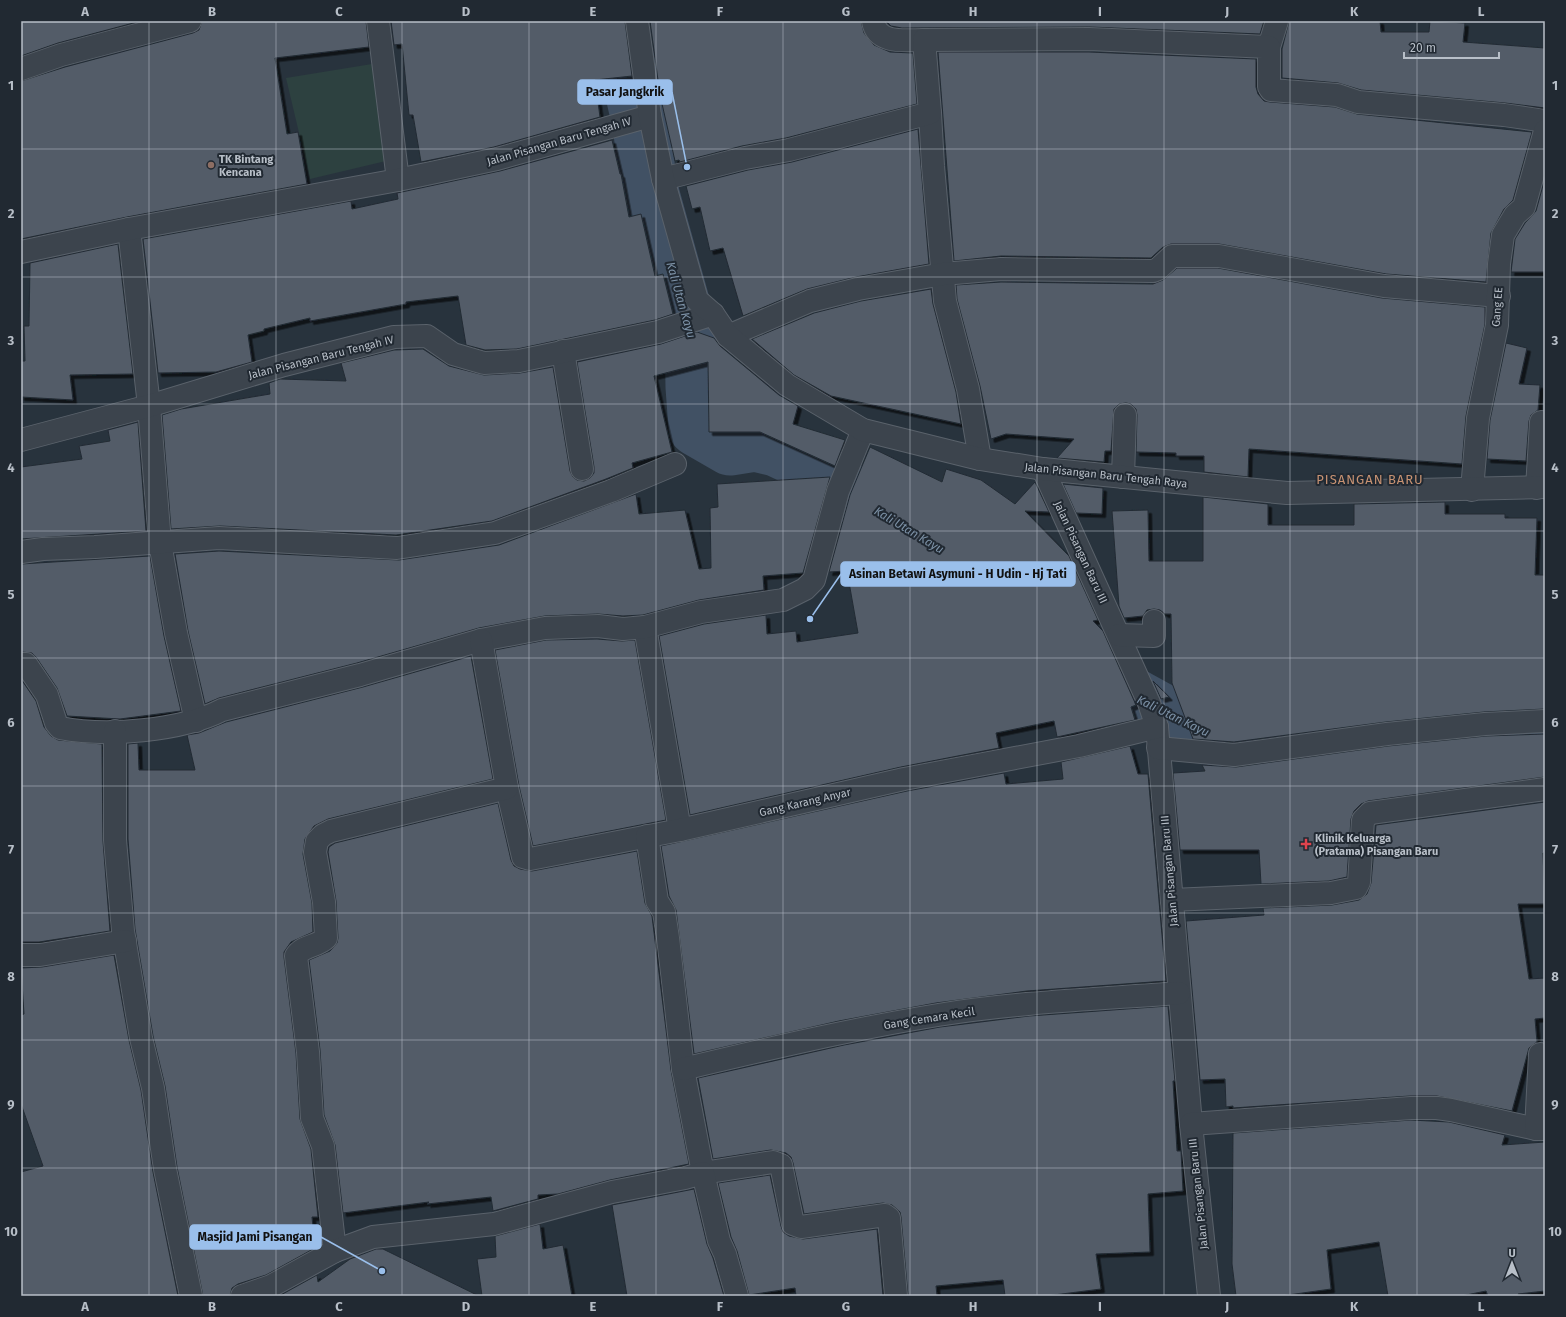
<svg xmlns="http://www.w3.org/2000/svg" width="1566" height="1317" font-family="'Fira Sans',sans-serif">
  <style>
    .green { fill: #2d4140 }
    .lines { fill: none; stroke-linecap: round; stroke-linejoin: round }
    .river { stroke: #415164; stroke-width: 57 }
    .building { fill: #525c67; stroke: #232b34; filter: url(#shadow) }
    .minor-casing { stroke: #5a626b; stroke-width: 24 }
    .tertiary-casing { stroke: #5a626b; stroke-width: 24 }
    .minor { stroke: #3c444d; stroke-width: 22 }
    .tertiary { stroke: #3c444d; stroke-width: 22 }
    .grid { fill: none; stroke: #b8bfc8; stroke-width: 1; stroke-opacity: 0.55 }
    .education-dot { fill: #8d6e63; stroke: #212932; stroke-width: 1.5 }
    .health-dot { fill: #e0444e; stroke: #212932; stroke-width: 1.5 }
    .labels { text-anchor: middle; stroke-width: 4; stroke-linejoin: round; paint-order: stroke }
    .street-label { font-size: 11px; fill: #b8bfc8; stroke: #212932 }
    .poi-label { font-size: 11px; font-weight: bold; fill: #b8bfc8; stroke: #212932; text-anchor: start }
    .water-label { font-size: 12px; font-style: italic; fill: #7d92a7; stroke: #212932 }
    .quarter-label { font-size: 13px; letter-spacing: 1px; fill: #c89373; stroke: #212932 }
    .leader { fill: none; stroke: #9abfeb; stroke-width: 1.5 }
    .callout-dot { fill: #9abfeb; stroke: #212932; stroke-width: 1.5 }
    .callout { fill: #9abfeb; stroke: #9abfeb; stroke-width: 1.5 }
    .callout-label { font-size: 12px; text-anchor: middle; font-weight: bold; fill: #111 }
    .neatline { fill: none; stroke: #b8bfc8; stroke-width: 1.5 }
    .grid-label { font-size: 13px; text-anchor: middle; font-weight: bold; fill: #b8bfc8 }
  </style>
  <defs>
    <filter id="shadow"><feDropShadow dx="3.5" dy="3.5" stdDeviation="0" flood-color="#0009"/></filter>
  </defs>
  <rect width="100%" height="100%" fill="#28333d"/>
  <polygon class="green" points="372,64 386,161 310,179 286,78"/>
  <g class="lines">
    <g class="river">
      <polyline points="617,21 641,125 649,187 685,316 693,334 694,387 697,428 730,447 755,443 776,448 823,470 853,497 918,535"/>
      <polyline points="1068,648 1129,694 1180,722 1223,740 1288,740 1303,736 1320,736 1338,731 1355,722 1367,718 1378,721 1411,719 1545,709"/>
    </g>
  </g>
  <g class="building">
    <polygon points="21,21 141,21 58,43 21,56"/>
    <polygon points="202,21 366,21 369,47 275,58 287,134 298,132 307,184 127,217 21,239 21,81 65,67 193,33 199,30"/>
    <polygon points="391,21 625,21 632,76 595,80 600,117 494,147 421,162 413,115 409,115 402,44 394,45"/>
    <polygon points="650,21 861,21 864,33 874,45 890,52 913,53 917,104 786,138 742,146 680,162 679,160 675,161 660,95"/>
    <polygon points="886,21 1264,21 1260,34 1090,27 902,28 891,26"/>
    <polygon points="1289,21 1380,21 1381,32 1429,32 1430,21 1465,23 1463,42 1545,48 1545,108 1505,103 1361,90 1338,83 1282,78 1282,49"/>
    <polygon points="938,52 1089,52 1256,59 1256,87 1258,94 1264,101 1270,102 1335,107 1357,114 1532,132 1513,200 1504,209 1491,233 1486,282 1386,274 1219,244 1171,244 1163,247 1151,258 1001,256 954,261"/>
    <polygon points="918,129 929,264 856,277 807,289 743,316 723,248 710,251 700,207 692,209 686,186 748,170 792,162"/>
    <polygon points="612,140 620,174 621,174 629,217 641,214 655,276 663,274 673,314 655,320 517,349 485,350 466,345 458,296 406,302 406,304 310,321 310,318 264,329 264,331 248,335 252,362 216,372 158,373 143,239 351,201 352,209 398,199 397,193 500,171"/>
    <polygon points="1545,178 1545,272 1511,272 1515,239 1525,223 1536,211"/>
    <polygon points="118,244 133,374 70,375 73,400 21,397 21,361 25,361 24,326 29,326 30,263"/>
    <polygon points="1177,268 1218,268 1382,298 1485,307 1485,324 1466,416 1462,464 1249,449 1248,477 1204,472 1204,456 1176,456 1176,453 1136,452 1137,415 1136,409 1131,404 1126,403 1119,404 1114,409 1111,451 1105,451 1104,462 1057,458 1074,439 1006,434 991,439 980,386 957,299 956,285 1001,282 1153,284 1163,280"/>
    <polygon points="931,289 933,304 956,392 961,424 831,396 794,375 752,339 814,313 861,301"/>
    <polygon points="697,332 714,338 720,346 779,395 798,406 793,424 845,440 835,466 760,432 709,432 708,362 654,376 672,452 632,463 633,468 606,479 492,521 396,535 220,526 171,529 162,415 181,409 270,394 269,383 280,379 346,381 341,363 394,350 423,349 449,366 484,375 520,373 553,367 570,471 573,477 577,480 584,481 590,478 594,473 594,467 577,362 661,344"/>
    <polygon points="1506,343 1527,348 1519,384 1540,385 1538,410 1531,415 1529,421 1526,461 1487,459 1490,420"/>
    <polygon points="138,422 146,531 21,539 21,467 82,459 79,446 110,441 108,430"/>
    <polygon points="870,447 942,482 946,469 981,480 1015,504 1035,482 1049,512 1025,511 1069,556 1098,620 1093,621 1103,631 1136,705 1131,707 1135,720 1057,737 1054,721 996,733 999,748 901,767 690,815 659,636 704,624 766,615 767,634 796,631 797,642 858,633 847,571 829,572 850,495"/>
    <polygon points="830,477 803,573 763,576 764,590 699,600 643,615 623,616 598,614 545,616 479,628 357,663 219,698 205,704 188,631 175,554 219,551 399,560 499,545 636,494 639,514 685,510 699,569 711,568 710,508 718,507 717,484"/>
    <polygon points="1063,484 1103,488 1102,514 1076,513"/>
    <polygon points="1203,497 1268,504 1268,525 1354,525 1354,504 1445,502 1445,514 1505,514 1505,518 1537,518 1535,575 1545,575 1545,709 1484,712 1386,722 1234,742 1193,739 1172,683 1171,614 1165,614 1160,610 1154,609 1147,610 1143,616 1124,618 1119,606 1112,511 1148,510 1149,561 1203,561"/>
    <polygon points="150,556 164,636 181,711 120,719 67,716 57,688 36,657 32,653 21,652 21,564"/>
    <polygon points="597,639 622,641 635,640 666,820 533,846 519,786 495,650 546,640"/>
    <polygon points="471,656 493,779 328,819 314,826 305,839 303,854 312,903 313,932 291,942 284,952 284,957 296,1053 300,1119 311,1149 318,1217 312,1217 315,1248 266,1275 238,1284 232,1288 230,1296 203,1296 177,1167 165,1086 153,1036 135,929 128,839 128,744 138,743 139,770 195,770 187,735 199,733 226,722 363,687"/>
    <polygon points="21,679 36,701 44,727 51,736 58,740 102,744 103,841 110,931 39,942 21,942"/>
    <polygon points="1153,681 1169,697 1161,699"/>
    <polygon points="1545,734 1545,777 1368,801 1361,804 1354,811 1351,819 1347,877 1329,881 1261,884 1259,850 1180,850 1173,773 1205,771 1202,765 1236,767 1388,746 1486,736"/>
    <polygon points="1130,746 1138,774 1148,774 1166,981 1027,991 936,1003 839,1021 694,1054 676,910 669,896 661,846 907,791 1004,773 1006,784 1063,779 1061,762"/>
    <polygon points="1545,802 1545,853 1543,853 1545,904 1518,904 1529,979 1545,978 1545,1018 1535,1019 1537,1042 1529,1048 1512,1111 1437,1096 1410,1096 1233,1108 1233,1106 1226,1107 1225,1079 1200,1080 1186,921 1264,915 1263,908 1332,905 1359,900 1367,894 1371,883 1376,825"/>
    <polygon points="498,803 511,860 514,866 520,869 532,871 637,851 645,903 652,916 671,1070 689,1164 610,1180 558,1194 538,1195 538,1199 493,1211 491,1197 427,1204 429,1202 343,1213 335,1145 324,1115 320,1050 309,960 330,951 337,943 338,938 336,901 328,852 329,847 335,843"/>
    <polygon points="114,955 129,1040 141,1090 153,1172 178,1296 21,1296 21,1172 43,1166 21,1104 21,1015 24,1014 21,968 42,967"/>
    <polygon points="1168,1006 1175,1081 1173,1081 1177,1151 1181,1151 1183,1191 1148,1194 1150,1252 1096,1254 1101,1289 1046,1296 1005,1296 1003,1280 936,1286 937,1296 908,1296 901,1217 900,1212 892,1205 883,1203 804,1214 793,1163 791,1157 786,1153 771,1150 713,1159 698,1078 844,1045 940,1027 1029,1016"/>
    <polygon points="1411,1120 1449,1122 1505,1135 1502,1145 1545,1142 1545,1291 1518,1294 1519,1296 1488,1296 1486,1291 1461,1296 1388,1296 1379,1242 1327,1250 1331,1289 1281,1296 1236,1296 1232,1264 1233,1133"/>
    <polygon points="770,1175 781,1226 783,1232 789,1236 803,1239 877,1229 883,1296 796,1296 795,1288 749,1295 737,1251 731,1237 718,1183"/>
    <polygon points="694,1189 707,1244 713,1258 724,1296 627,1296 612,1205"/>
    <polygon points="540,1224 543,1249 563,1245 572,1296 482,1296 477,1259 496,1257 495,1236"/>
    <polygon points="376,1249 383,1249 479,1296 279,1296 317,1275 318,1282 350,1259"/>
  </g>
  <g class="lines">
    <g class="minor-casing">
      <g id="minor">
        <polyline points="378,21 398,180"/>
        <path d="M873 21C877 45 906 40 924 40"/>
        <polyline points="1269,47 1277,21"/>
        <polyline points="21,69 61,55 190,21"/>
        <polyline points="930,113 933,166 945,301 968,389 980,459"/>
        <polyline points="663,179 745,158 789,150 930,113 924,40 1089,39 1269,47 1269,87 1271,90 1337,95 1358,102 1504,115 1545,121"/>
        <polyline points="129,229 149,406 160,543 176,633 196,721"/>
        <polyline points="21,252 129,229 398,180 497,159 650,116"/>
        <polyline points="728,336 810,301 858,289 943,274 1001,269 1153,271 1158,269 1172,256 1219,256 1384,286 1499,296"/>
        <polyline points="563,351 582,469"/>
        <polyline points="21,440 149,406 284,365 394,337 427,336 453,354 484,363 519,361 658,332 713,314"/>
        <polyline points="1043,469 1149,703 1157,727 1191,1124 1209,1296"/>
        <polyline points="1123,477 1125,415"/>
        <polyline points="1537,488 1541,422"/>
        <polyline points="1472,490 1478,418 1497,325 1499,264 1503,235 1515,215 1524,207 1545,131"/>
        <polyline points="21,552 43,549 95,547 219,538 397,548 495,533 611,491 675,464"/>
        <polyline points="645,627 680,830"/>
        <polyline points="1119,635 1154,636 1154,621"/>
        <path d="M21 664H26L47 695 56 723 60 728C106 737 181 731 222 710L360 675 481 640 545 628 598 626 623 629 645 627 701 612 783 600 805 589 814 580 838 491 863 430"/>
        <polyline points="115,731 115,840 123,931 141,1038 153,1088 165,1169 191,1296"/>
        <polyline points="1158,748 1234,755 1387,734 1485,724 1545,721"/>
        <polyline points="507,788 523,857 530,859 680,830 904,779 1079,746 1157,727"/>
        <polyline points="647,836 657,901 664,912 668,938 683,1069 703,1173 773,1162 781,1165 793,1224 801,1227 885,1215 889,1218 896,1296"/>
        <polyline points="1172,900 1331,893 1356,888 1359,882 1363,820 1370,813 1545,789"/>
        <polyline points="21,955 40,955 125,941"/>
        <path d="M683 1069C767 1049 852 1029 938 1015 1018 1002 1099 999 1179 993"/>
        <polyline points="1191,1124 1411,1108 1437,1108 1451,1110 1536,1129 1545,1129"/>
        <polyline points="1536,1129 1540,1054"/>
        <path d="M335 1251 323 1146 312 1118 308 1052 296 956C303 945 317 947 326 938L324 902 315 852 317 841 323 835 331 831 507 788 481 640"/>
        <polyline points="242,1296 271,1286 335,1251 373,1237 494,1224 612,1192 685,1178 703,1173 719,1241 725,1254 737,1296"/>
      </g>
    </g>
    <g class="tertiary-casing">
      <polyline id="tertiary" points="637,21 650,116 663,179 697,300 713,314 728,336 787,385 863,430 980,459 1043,469 1287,493 1545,487"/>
    </g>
    <use href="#minor" class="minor"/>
    <use href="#tertiary" class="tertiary"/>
  </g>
  <path class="grid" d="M149 21V1296M276 21V1296M402 21V1296M529 21V1296M656 21V1296M783 21V1296M910 21V1296M1037 21V1296M1164 21V1296M1290 21V1296M1417 21V1296M21 149H1545M21 277H1545M21 404H1545M21 531H1545M21 658H1545M21 786H1545M21 913H1545M21 1040H1545M21 1168H1545"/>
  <circle class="education-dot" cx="211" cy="165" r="4"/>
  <path class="health-dot" d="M1304 838h4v4h4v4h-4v4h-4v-4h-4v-4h4z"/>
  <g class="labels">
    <g class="street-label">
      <text transform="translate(559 141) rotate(-16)" y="4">Jalan Pisangan Baru Tengah IV</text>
      <text transform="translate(1497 307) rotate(-86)" y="4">Gang EE</text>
      <text transform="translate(321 357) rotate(-14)" y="4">Jalan Pisangan Baru Tengah IV</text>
      <text transform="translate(1106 475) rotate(6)" y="4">Jalan Pisangan Baru Tengah Raya</text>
      <text transform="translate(1081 552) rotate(65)" y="4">Jalan Pisangan Baru III</text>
      <text transform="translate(805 802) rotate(-13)" y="4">Gang Karang Anyar</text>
      <text transform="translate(1169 871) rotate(-95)" y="4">Jalan Pisangan Baru III</text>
      <text transform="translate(929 1018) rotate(-9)" y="4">Gang Cemara Kecil</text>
      <text transform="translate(1198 1194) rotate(-96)" y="4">Jalan Pisangan Baru III</text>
    </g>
    <g class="poi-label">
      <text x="219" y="163">TK Bintang<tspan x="219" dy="13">Kencana</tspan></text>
      <text x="1315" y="842">Klinik Keluarga<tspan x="1315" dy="13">(Pratama) Pisangan Baru</tspan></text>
    </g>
    <g class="water-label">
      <text transform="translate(681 300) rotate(74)" y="4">Kali Utan Kayu</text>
      <text transform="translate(909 530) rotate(31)" y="4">Kali Utan Kayu</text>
      <text transform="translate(1173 716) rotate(26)" y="4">Kali Utan Kayu</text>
    </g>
    <g class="quarter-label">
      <text x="1370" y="484">PISANGAN BARU</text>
    </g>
  </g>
  <path class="leader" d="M687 167L672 92M810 619L841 574M382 1271L321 1237"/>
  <g class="callout-dot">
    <circle cx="687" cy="167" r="4"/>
    <circle cx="810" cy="619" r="4"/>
    <circle cx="382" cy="1271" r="4"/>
  </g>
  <g class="callout">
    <rect x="578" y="80" width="94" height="24" rx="4"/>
    <rect x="841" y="562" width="234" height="24" rx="4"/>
    <rect x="190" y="1225" width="131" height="24" rx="4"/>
  </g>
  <g class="callout-label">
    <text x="625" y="96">Pasar Jangkrik</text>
    <text x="958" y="578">Asinan Betawi Asymuni - H Udin - Hj Tati</text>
    <text x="255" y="1241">Masjid Jami Pisangan</text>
  </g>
  <rect width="1566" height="1317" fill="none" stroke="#212932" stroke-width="44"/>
  <g transform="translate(1512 1263)" stroke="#212932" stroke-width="3" paint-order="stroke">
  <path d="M0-3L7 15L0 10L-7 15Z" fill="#b8bfc8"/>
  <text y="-6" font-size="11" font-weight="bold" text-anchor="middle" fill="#b8bfc8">U</text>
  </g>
  <path d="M1404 52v6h95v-6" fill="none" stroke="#b8bfc8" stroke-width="2"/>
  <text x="1410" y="52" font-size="12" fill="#b8bfc8" stroke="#212932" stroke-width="3" paint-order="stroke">20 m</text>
  <rect x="22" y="22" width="1522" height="1273" class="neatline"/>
  <g class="grid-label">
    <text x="85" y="16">A</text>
    <text x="212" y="16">B</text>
    <text x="339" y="16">C</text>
    <text x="466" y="16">D</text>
    <text x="593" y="16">E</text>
    <text x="720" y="16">F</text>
    <text x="846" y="16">G</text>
    <text x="973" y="16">H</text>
    <text x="1100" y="16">I</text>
    <text x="1227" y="16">J</text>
    <text x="1354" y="16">K</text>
    <text x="1481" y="16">L</text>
    <text x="11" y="90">1</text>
    <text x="1555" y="90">1</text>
    <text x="11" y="218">2</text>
    <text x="1555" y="218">2</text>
    <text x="11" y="345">3</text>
    <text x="1555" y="345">3</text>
    <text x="11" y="472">4</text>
    <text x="1555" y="472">4</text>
    <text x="11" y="599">5</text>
    <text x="1555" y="599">5</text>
    <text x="11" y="727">6</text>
    <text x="1555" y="727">6</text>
    <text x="11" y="854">7</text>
    <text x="1555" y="854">7</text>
    <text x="11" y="981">8</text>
    <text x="1555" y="981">8</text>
    <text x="11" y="1109">9</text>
    <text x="1555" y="1109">9</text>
    <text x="11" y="1236">10</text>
    <text x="1555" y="1236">10</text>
    <text x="85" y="1311">A</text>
    <text x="212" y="1311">B</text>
    <text x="339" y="1311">C</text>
    <text x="466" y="1311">D</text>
    <text x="593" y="1311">E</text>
    <text x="720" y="1311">F</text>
    <text x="846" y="1311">G</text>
    <text x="973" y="1311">H</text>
    <text x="1100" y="1311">I</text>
    <text x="1227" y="1311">J</text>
    <text x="1354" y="1311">K</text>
    <text x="1481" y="1311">L</text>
  </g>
</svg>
